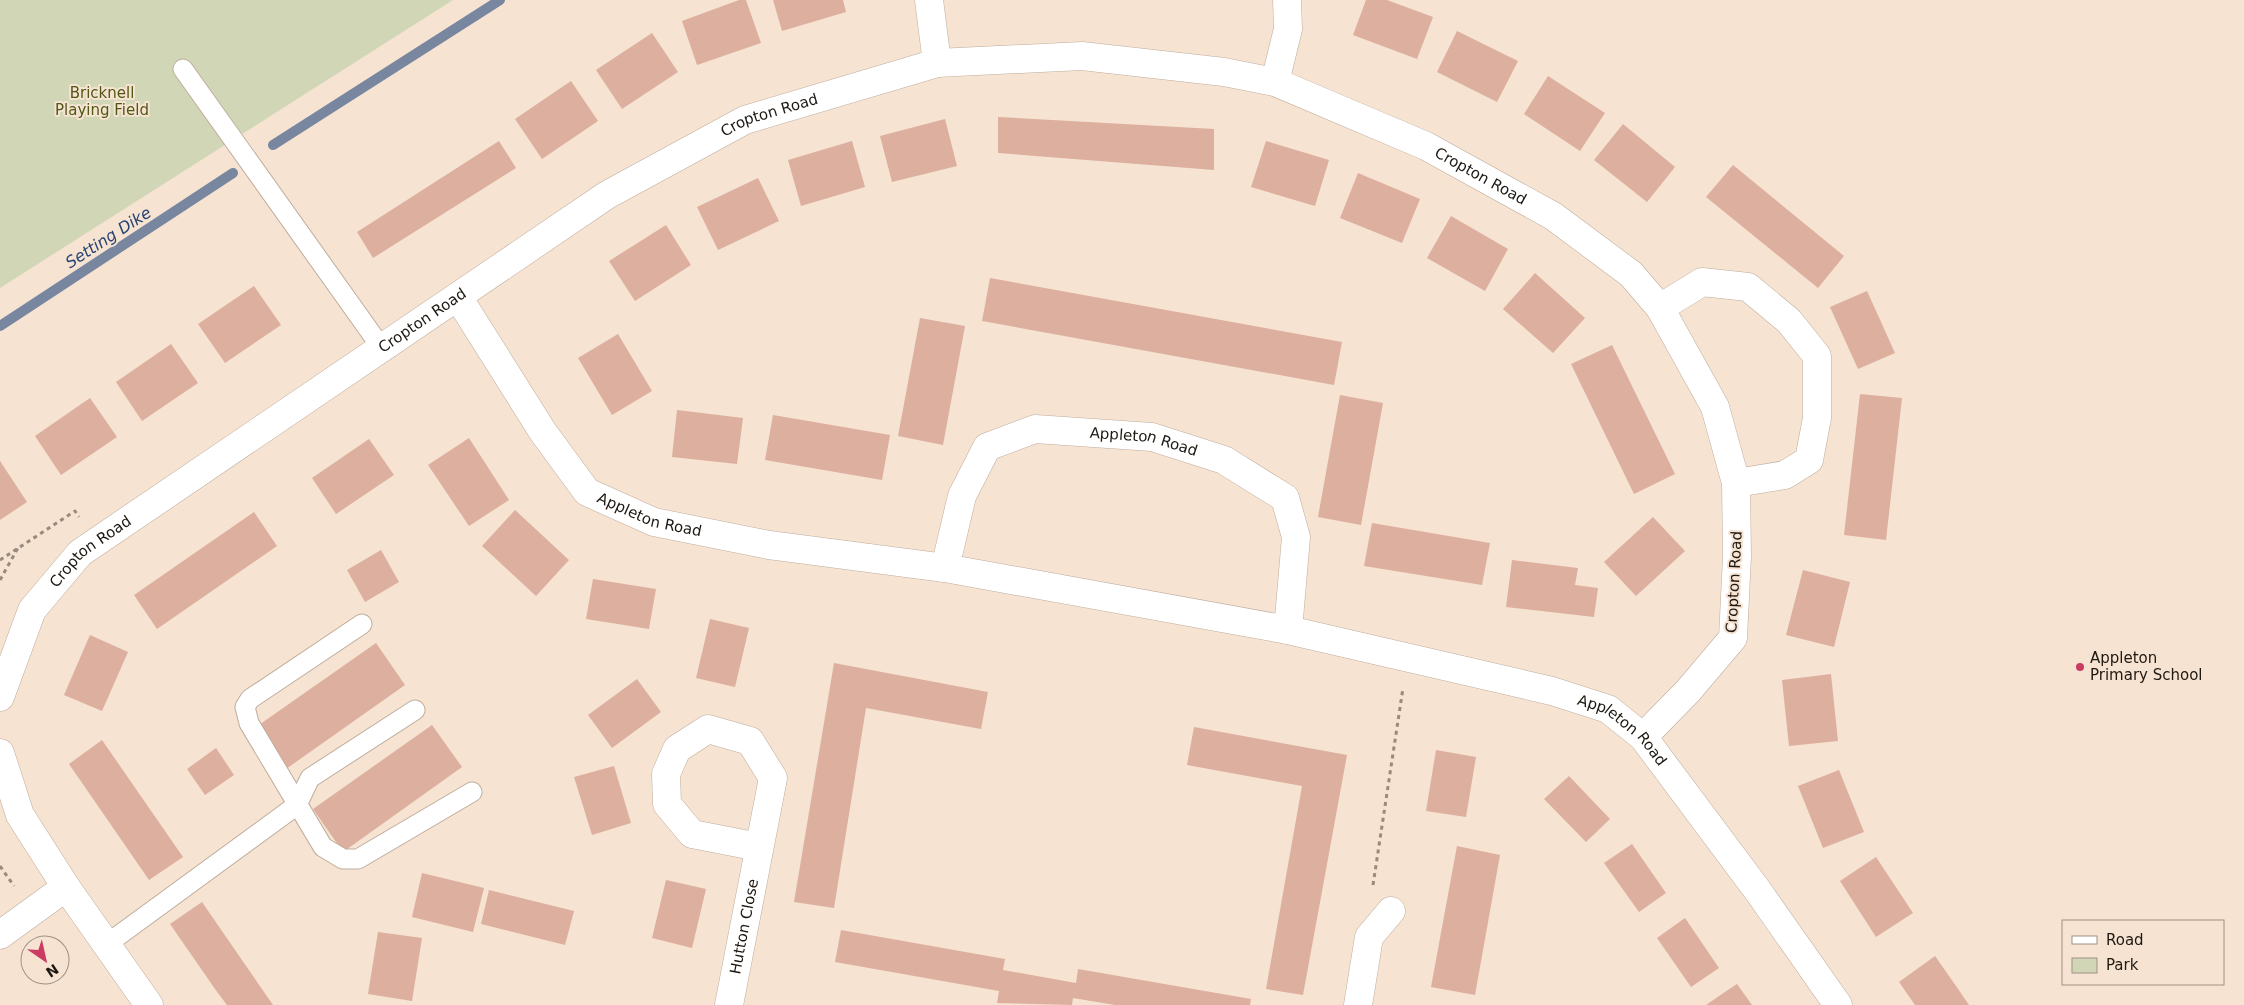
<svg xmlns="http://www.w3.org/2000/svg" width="2244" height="1005" font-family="'DejaVu Sans',sans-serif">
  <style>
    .green { fill: #d1d7b6 }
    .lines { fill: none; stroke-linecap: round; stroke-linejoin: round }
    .stream { stroke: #78879f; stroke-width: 10 }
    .building { fill: #ddaf9f }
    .lane-casing { stroke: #bfad9d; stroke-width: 21 }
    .street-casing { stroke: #bfad9d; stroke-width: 29 }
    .path { stroke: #988a7e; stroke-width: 3; stroke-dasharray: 4 4; stroke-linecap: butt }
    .lane { stroke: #fff; stroke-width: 19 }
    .street { stroke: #fff; stroke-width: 28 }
    .poi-dot { fill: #ca3c63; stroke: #f6e3d2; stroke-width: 2 }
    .labels { text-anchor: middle; stroke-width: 4; stroke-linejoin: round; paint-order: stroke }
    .park-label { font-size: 15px; fill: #505815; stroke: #f6e3d2 }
    .street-label { font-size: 15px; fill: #1e1812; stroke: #f6e3d2 }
    .poi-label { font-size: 15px; fill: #1e1812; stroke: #f6e3d2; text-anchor: start }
    .water-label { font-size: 16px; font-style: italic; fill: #264372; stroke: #f6e3d2 }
  </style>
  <rect width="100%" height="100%" fill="#f6e3d2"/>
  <polygon class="green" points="0,0 453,0 0,288"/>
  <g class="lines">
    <g class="stream">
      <polyline points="273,145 500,0"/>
      <polyline points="0,326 233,173"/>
    </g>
  </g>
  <g class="building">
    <polygon points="739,0 746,0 761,43 697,65 682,21"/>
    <polygon points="773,0 843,0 846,12 782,31"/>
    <polygon points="1366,0 1387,0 1433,17 1417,59 1353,35"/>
    <polygon points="1457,31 1518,61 1497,102 1437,72"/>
    <polygon points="652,33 678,72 622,109 596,70"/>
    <polygon points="1548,76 1605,113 1580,151 1524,114"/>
    <polygon points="571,81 598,121 542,159 515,119"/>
    <polygon points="998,117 1214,129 1214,170 998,153"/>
    <polygon points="945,119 957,166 892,182 880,136"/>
    <polygon points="1623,124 1675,167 1647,202 1594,160"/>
    <polygon points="499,141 516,168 373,258 357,232"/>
    <polygon points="852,141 865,187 801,206 788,160"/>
    <polygon points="1266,141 1329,160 1315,206 1251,187"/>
    <polygon points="1733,165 1844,256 1818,288 1706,197"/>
    <polygon points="1358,173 1420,199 1402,243 1340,218"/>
    <polygon points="758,178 779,221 718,250 697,207"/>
    <polygon points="1451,216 1508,249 1485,291 1427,258"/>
    <polygon points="666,225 691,265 635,301 609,261"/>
    <polygon points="1535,273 1585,318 1553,353 1503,309"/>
    <polygon points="990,278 1342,342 1334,385 982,321"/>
    <polygon points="254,286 281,325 225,363 198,324"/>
    <polygon points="1867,291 1895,353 1858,369 1830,307"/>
    <polygon points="920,318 965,326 943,445 898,436"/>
    <polygon points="618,334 652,391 612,415 578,358"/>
    <polygon points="171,344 198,383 142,421 116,382"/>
    <polygon points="1612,345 1675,474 1634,494 1571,364"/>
    <polygon points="1860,394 1902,398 1886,540 1844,535"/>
    <polygon points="1340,395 1383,403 1361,525 1318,517"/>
    <polygon points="90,398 117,437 61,475 35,436"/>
    <polygon points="677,410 743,418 737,464 672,457"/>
    <polygon points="773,415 890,435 882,480 765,460"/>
    <polygon points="469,438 509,500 469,526 428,465"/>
    <polygon points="369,439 394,475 336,514 312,478"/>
    <polygon points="0,461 27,502 0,520"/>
    <polygon points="515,510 569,560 536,596 482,546"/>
    <polygon points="254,512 277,546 157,629 134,595"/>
    <polygon points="1653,517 1685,551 1636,596 1604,562"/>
    <polygon points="1372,523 1490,543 1482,585 1364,566"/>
    <polygon points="381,550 399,582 365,602 347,570"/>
    <polygon points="1512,560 1578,568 1575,585 1598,588 1594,617 1506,607"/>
    <polygon points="1803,570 1850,582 1834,647 1786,635"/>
    <polygon points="593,579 656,589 649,629 586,619"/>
    <polygon points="710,619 749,628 735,687 696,678"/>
    <polygon points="90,635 128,652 102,711 64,695"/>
    <polygon points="376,643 405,685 286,769 256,727"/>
    <polygon points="834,663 988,692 981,729 866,708 834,908 794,902"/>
    <polygon points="1831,674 1838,741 1789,746 1782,680"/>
    <polygon points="637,679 661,712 612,748 588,715"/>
    <polygon points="432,725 462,767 343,852 313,809"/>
    <polygon points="1194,727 1347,755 1303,995 1266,989 1302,786 1187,765"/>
    <polygon points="102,740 183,857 149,880 69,764"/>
    <polygon points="216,748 234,775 205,795 187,769"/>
    <polygon points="1436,750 1476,757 1466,817 1426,811"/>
    <polygon points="614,766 631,823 592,835 574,777"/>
    <polygon points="1839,770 1864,832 1823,848 1798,786"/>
    <polygon points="1569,776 1610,819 1586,842 1544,799"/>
    <polygon points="1632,844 1666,893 1639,912 1604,863"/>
    <polygon points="1457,846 1500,855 1475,995 1431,987"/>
    <polygon points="1876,857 1913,913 1876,937 1840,881"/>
    <polygon points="422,873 484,888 473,932 412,917"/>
    <polygon points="666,880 706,889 692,948 652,938"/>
    <polygon points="489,890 574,911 565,945 481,924"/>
    <polygon points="202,902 224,934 273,1005 227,1005 215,989 170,924"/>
    <polygon points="1685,918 1719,968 1691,987 1657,938"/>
    <polygon points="841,930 1005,959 1003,970 1076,983 1078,969 1251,999 1250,1005 1115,1005 1073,998 1072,1005 997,1003 999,991 835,962"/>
    <polygon points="378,932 422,938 412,1001 368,994"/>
    <polygon points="1935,956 1956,986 1969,1005 1915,1005 1899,982"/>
    <polygon points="1737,984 1752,1005 1706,1005 1725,992"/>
  </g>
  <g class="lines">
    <g class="lane-casing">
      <g id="lane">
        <polyline points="183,69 381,347"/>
        <polyline points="362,624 250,699 245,707 249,723 323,847 343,859 358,859 472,792"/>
        <polyline points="107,944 297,805 310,778 415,710"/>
      </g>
    </g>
    <g class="street-casing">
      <g id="street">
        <polyline points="929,0 937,63"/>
        <polyline points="1275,82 1288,29 1287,0"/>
        <path id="s1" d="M458 297 543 432 587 492 654 522 769 545 945 568 1288 630 1552 691 1608 709 1643 737 1758 891 1838 1005"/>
        <polyline points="1660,308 1702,282 1748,287 1789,321 1817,356 1817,418 1809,460 1785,475 1736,483"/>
        <path id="s2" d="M945 568 962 496 987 447 1035 429 1152 437 1224 460 1285 498 1296 537 1288 630"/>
        <path id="s3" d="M0 697 32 610 80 553 607 195 745 120 937 63 1082 56 1224 72 1275 82 1426 146 1553 216 1631 274 1660 308 1715 407 1736 483 1737 556 1733 638 1688 691 1643 737"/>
        <polyline points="0,753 20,815 66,887 149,1005"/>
        <polyline points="0,935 66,887"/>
        <path id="s4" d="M729 1005 773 778 750 741 708 729 677 749 666 774 667 804 692 834 759 847"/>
        <polyline points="1358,1005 1369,937 1391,911"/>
      </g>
    </g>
    <g class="path">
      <polyline points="0,560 75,511 79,517"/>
      <polyline points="0,580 18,548"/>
      <polyline points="0,866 14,886"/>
      <polyline points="1373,885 1403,688"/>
    </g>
    <use href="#lane" class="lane"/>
    <use href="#street" class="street"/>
  </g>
  <circle class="poi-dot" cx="2080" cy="667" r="5"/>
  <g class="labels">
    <g class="park-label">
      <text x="102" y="98">Bricknell<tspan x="102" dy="17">Playing Field</tspan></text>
    </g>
    <g class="street-label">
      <text dy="5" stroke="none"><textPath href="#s3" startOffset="986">Cropton Road</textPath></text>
      <text dy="5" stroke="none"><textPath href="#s3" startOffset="1728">Cropton Road</textPath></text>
      <text dy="5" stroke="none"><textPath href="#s3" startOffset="581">Cropton Road</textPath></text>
      <text dy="5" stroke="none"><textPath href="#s2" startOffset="290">Appleton Road</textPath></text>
      <text dy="5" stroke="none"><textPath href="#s1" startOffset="301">Appleton Road</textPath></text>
      <text dy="5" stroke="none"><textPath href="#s3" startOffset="176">Cropton Road</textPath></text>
      <text transform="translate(1734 582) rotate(-87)" y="5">Cropton Road</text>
      <text dy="5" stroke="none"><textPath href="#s1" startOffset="1304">Appleton Road</textPath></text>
      <text dy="5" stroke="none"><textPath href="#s4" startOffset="80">Hutton Close</textPath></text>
    </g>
    <g class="poi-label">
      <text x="2090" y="663">Appleton<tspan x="2090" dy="17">Primary School</tspan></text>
    </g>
    <g class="water-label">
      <text transform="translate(108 237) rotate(-33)" y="6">Setting Dike</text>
    </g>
  </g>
  <rect x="2062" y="920" width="162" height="65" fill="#f6e3d2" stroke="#a09285"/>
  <rect x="2072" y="936" width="25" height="8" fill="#ffffff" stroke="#a09285"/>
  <text x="2106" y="945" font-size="15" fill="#1e1812">Road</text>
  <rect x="2072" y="958" width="25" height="15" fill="#d1d7b6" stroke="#a09285"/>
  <text x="2106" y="970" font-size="15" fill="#1e1812">Park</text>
  <g transform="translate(45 960) rotate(146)"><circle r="24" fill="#f6e3d2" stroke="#a09285"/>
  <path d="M0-4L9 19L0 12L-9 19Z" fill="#ca3c63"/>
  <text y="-8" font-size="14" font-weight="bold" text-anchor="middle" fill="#1e1812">N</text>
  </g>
</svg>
